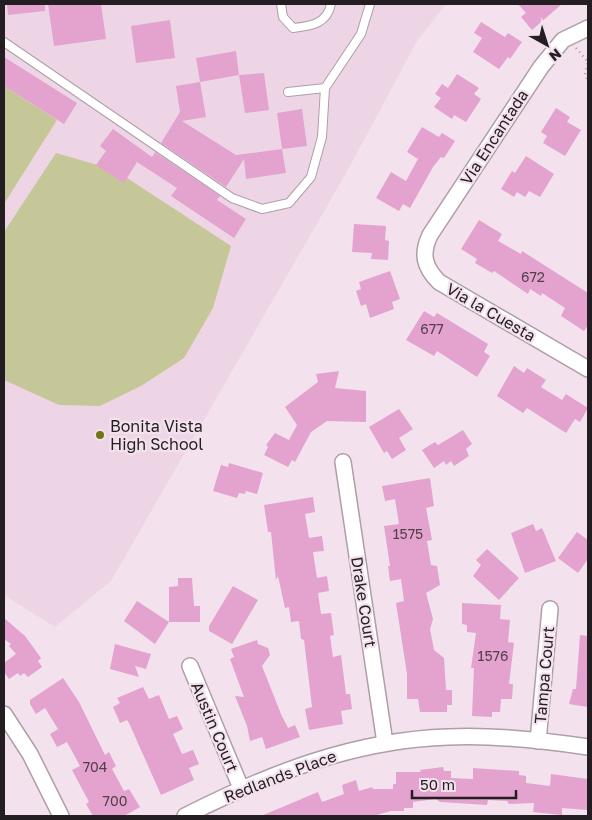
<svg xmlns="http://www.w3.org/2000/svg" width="592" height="820" font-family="'Golos Text',sans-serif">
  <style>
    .built { fill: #eed5e5 }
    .green { fill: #c6c799 }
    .building { fill: #e3a3ce }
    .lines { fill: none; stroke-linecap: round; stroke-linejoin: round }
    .lane-casing { stroke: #ae9ea8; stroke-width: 10 }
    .street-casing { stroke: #ae9ea8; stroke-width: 18 }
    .path { stroke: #a3969e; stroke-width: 2.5; stroke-dasharray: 1 4; stroke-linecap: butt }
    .lane { stroke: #fff; stroke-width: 8 }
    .street { stroke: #fff; stroke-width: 15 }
    .poi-dot { fill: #737317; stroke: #f3e2ed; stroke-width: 2 }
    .labels { text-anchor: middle; stroke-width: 4.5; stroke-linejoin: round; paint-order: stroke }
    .number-label { font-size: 14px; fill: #543f4d }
    .street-label { font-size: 16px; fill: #241e22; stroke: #f3e2ed }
    .poi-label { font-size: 16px; fill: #241e22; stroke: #f3e2ed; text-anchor: start }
  </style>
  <rect width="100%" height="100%" fill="#f3e2ed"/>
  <polygon class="built" points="4,4 446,4 417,41 349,168 111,581 55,627 4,595"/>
  <g class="green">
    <polygon points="4,86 57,120 4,204"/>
    <polygon points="56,153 115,170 231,246 213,308 184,358 141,386 100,406 59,405 4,380 4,232"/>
  </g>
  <g class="building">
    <polygon points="7,4 45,4 45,11 8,15"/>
    <polygon points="48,4 101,4 106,39 54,46"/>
    <polygon points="518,4 562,4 532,30 521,17 526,13"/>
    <polygon points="170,20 175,58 136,63 131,26"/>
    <polygon points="481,22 505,37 508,33 522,42 510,59 508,57 499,69 473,52 482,38 474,33"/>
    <polygon points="236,51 239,75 200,82 196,58"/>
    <polygon points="4,57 77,103 64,124 4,86"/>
    <polygon points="264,73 269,110 245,113 239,75"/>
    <polygon points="457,74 479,88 474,94 481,99 466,122 454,115 452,119 434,107 441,98 435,94 442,84 448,88"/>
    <polygon points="200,82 206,117 182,121 236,155 282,149 286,173 246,179 244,159 226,187 161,143 180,112 176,86"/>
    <polygon points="556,108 570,117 567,122 581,130 565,156 543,143 547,136 541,132"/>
    <polygon points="302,109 307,146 282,149 277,113"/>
    <polygon points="422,127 439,137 442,133 455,141 444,158 441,157 433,167 410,208 403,204 399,211 376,198 391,172 406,181 418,159 407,152"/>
    <polygon points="113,129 152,157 155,152 220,196 217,200 246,219 234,238 171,196 177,188 137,162 124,183 96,165 106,151 100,146"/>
    <polygon points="526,156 554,174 540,197 529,191 525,197 517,192 514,197 501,189 512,171 515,173"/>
    <polygon points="479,220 502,234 498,241 521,254 522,251 588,293 588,325 584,331 561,316 565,308 542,293 541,296 530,289 528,294 494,271 492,273 475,263 477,259 461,249"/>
    <polygon points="354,224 386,226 385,240 389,241 388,260 371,259 372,253 352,252"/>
    <polygon points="390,271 400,299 392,302 394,309 370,318 366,304 361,306 356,291 361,289 359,282"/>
    <polygon points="424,311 434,317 437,313 488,344 484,352 490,356 477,377 437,351 434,356 406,340"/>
    <polygon points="514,366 524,373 527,368 546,380 541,387 562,400 566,394 588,408 580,422 575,419 566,433 527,408 523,413 497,396"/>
    <polygon points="339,371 335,388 366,391 366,422 327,421 311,432 295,462 292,460 288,467 264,455 268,447 266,445 275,433 289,440 297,425 285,407 318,382 316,374"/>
    <polygon points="399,409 413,429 399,438 406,450 392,459 387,451 384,453 369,427"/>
    <polygon points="463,430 472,444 466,449 469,456 454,466 451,461 446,465 444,461 434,468 422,450 435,442 438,445"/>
    <polygon points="229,463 263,473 257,494 246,491 245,494 239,493 237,498 213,491 221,465 228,467"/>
    <polygon points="430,478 434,506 426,508 432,540 427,541 431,565 437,566 440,585 426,593 433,619 430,629 434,650 444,658 446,690 452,690 452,705 447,705 447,712 420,712 418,699 407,699 407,674 396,603 404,601 401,579 390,581 388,566 390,566 384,526 399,524 395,499 385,501 382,486"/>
    <polygon points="313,497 315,512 305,514 309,538 322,536 324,551 313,552 317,578 327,576 329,591 318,593 321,614 331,613 334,635 330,636 333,657 341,655 346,694 350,694 352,709 341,711 343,724 309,730 305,709 312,707 304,640 301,639 299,621 291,622 289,607 285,608 278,576 276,580 271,532 268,532 264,505"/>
    <polygon points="533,524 536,531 542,528 556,561 525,573 511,533"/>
    <polygon points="577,532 588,540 588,559 578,573 558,558"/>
    <polygon points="487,549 519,578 499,600 473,576 481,565 476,560"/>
    <polygon points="178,578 192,578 194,606 200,606 200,622 169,622 155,644 124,621 137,601 169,622 169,587 178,586"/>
    <polygon points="233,586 258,600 232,644 209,631 209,626"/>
    <polygon points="462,603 501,605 500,619 510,620 508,642 514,643 509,684 513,684 512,699 501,699 500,712 492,712 492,717 472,716 474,668 471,668 476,633 467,632 467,625 462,624"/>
    <polygon points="4,618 25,636 41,658 38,661 42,667 28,677 24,673 20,676 18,673 9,679 4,672 4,663 16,654 9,646 11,644 4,639"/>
    <polygon points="580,635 588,636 588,707 569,704 573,689 576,689"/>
    <polygon points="257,640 258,644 268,648 270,655 262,666 281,714 288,728 295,725 300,737 266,749 262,737 250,741 247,726 235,696 244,697 230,659 234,657 231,649"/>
    <polygon points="115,644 151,654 146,669 135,666 139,677 110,669"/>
    <polygon points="63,678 79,702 105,755 109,752 116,766 112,769 124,791 129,789 140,807 124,816 93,816 86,804 89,802 72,770 80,766 67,742 57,747 50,734 58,729 45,708 36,714 30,704 30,700"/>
    <polygon points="143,687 149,699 159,695 169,719 177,716 183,729 173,734 182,754 193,750 199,764 189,768 194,780 161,795 129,723 127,720 120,723 113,707 120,703 117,698"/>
    <polygon points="443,767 444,771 451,771 451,778 473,779 473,768 519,771 519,775 526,776 526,783 550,786 551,774 588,779 588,810 562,808 562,815 533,812 534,803 509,804 507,801 488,800 487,805 440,802 436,799 413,802 413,808 404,808 404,811 391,811 373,816 261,816 318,792 322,802 344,794 342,785 356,780 359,791 372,787 373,789 393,789 393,784 396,784 396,772 421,772 420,770"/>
  </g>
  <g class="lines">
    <g class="lane-casing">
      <g id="lane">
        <path d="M281 4 283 17 293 28C311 26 327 24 331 4"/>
        <polyline points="4,42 232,198 262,209 289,203 311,177 322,137 325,88 361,34 370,4"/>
        <polyline points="288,92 325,88"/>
      </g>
    </g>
    <g class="street-casing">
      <g id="street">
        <path d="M588 28 563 40 541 67 430 235C421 254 424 267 439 282L588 369"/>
        <polyline points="343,462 385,743"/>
        <polyline points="190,666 241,788"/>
        <polyline points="4,714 30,754 61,816"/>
        <polyline points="538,741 550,609"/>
        <path d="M185 816C268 774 354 740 448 737 495 735 542 740 588 747"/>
      </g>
    </g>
    <polyline class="path" points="576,48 588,62 585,75 588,81"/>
    <use href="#lane" class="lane"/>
    <use href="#street" class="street"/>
  </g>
  <circle class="poi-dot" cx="100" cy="435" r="5"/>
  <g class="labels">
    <g class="number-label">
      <text x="533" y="282">672</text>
      <text x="432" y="334">677</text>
      <text x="408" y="539">1575</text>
      <text x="493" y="661">1576</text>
      <text x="95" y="772">704</text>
      <text x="115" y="806">700</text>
    </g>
    <g class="street-label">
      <text transform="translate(494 137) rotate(-57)" y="6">Via Encantada</text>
      <text transform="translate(491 312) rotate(30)" y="6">Via la Cuesta</text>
      <text transform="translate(364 602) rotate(81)" y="6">Drake Court</text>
      <text transform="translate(544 675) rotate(-85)" y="6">Tampa Court</text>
      <text transform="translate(215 727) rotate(67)" y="6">Austin Court</text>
      <text transform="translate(280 776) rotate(-21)" y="6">Redlands Place</text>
    </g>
    <g class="poi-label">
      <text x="110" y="432">Bonita Vista<tspan x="110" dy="18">High School</tspan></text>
    </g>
  </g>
  <rect width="592" height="820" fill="none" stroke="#241e22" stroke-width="10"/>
  <g transform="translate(547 45) rotate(141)" stroke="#f3e2ed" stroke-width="4" paint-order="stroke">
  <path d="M0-4L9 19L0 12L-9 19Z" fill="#241e22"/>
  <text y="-8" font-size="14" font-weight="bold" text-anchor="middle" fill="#241e22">N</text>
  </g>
  <path d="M412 790v8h104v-8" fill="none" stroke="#241e22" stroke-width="2.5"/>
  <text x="420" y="790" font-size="15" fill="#241e22" stroke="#f3e2ed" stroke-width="4" paint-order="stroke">50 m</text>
</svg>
